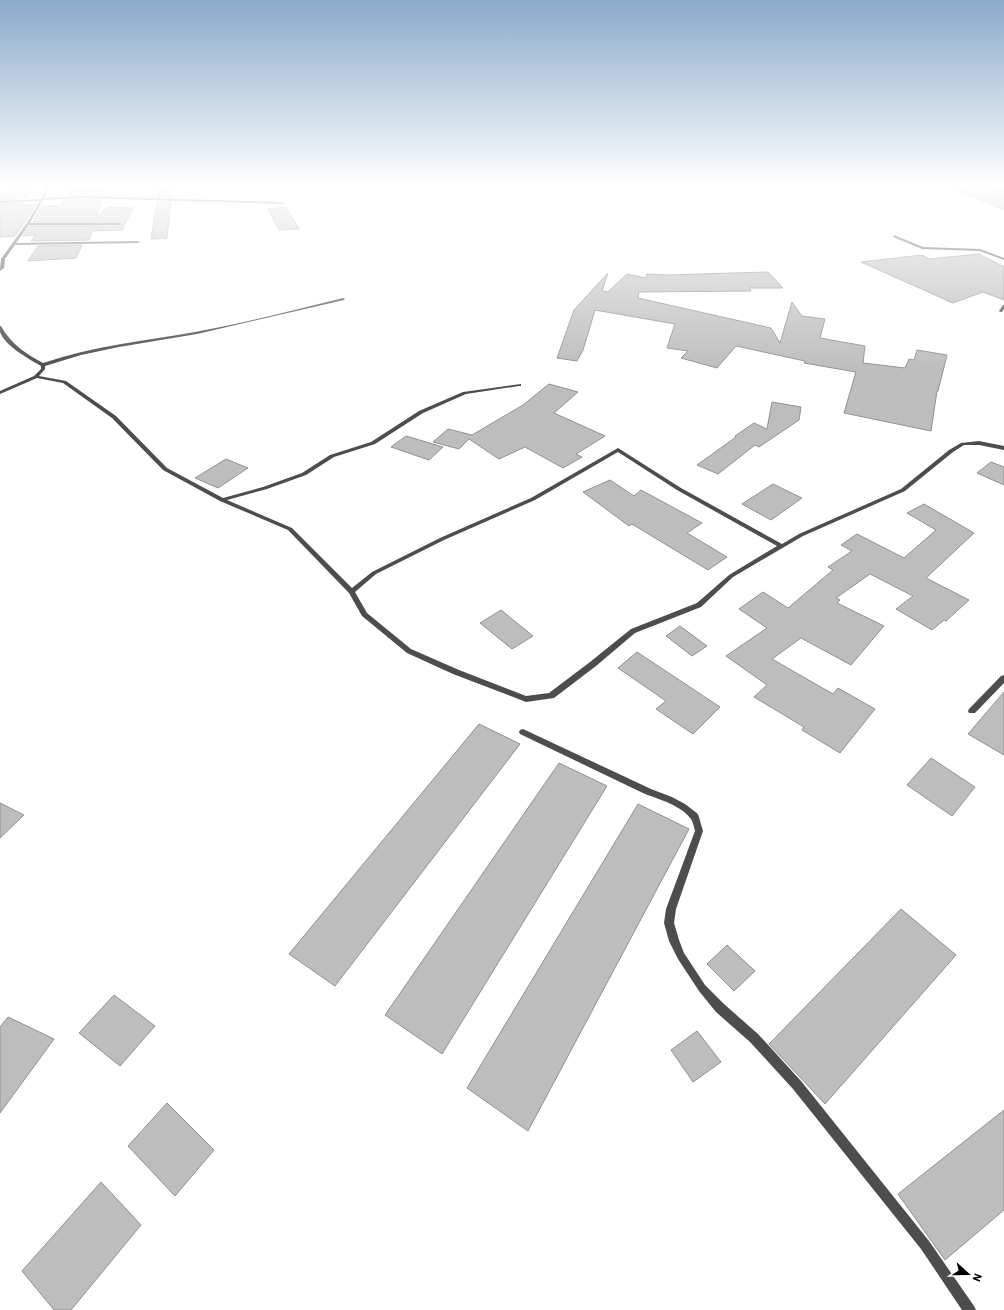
<svg xmlns="http://www.w3.org/2000/svg" width="1004" height="1310" font-family="Barlow,sans-serif">
  <style>
    .building { fill: #bdbdbd; stroke: #919191 }
    .lines { fill: none; stroke-linecap: round; stroke-linejoin: round }
    .minor { fill: #4d4d4d; fill-rule: evenodd }
  </style>
  <rect width="100%" height="100%" fill="#fff"/>
  <g class="building">
    <polygon points="9,187 32,187 26,198 0,200 0,193 5,193"/>
    <polygon points="105,187 102,195 68,195 72,188"/>
    <polygon points="159,187 173,189 172,197 158,197"/>
    <polygon points="950,187 992,187 994,189 1003,191 1004,210"/>
    <polygon points="64,200 101,200 96,217 109,207 133,208 122,230 92,231 89,240 31,241 36,235 23,236 30,226 119,226 122,225 119,222 33,222 42,205 61,206"/>
    <polygon points="157,202 171,202 167,238 151,239"/>
    <polygon points="23,203 22,205 36,205 15,236 0,237 0,204"/>
    <polygon points="286,207 299,229 279,230 268,209"/>
    <polygon points="82,245 76,258 28,261 38,246"/>
    <polygon points="979,254 1004,267 1004,300 983,292 953,303 861,262 922,255 929,259"/>
    <polygon points="768,272 783,288 749,288 751,291 639,292 638,298 771,328 780,343 792,302 802,316 825,319 820,338 865,346 863,363 905,368 909,359 914,360 917,350 947,355 938,391 937,391 931,431 844,413 856,372 804,363 805,361 736,346 717,368 681,358 688,351 667,348 675,324 595,310 583,350 577,361 557,358 574,310 608,273 602,291 608,292 627,274 646,278 647,274 667,275"/>
    <polygon points="549,384 578,392 554,413 605,436 576,454 582,457 563,468 525,447 499,459 469,439 459,449 433,442 448,429 472,435 523,405"/>
    <polygon points="772,402 801,407 799,420 759,447 755,445 718,474 697,465 736,437 735,436 754,423 767,429"/>
    <polygon points="406,436 443,447 429,460 391,447"/>
    <polygon points="226,459 248,468 218,488 195,478"/>
    <polygon points="991,462 1004,467 1004,485 977,473"/>
    <polygon points="610,480 634,496 641,490 702,523 687,533 727,557 708,570 632,524 629,526 583,492"/>
    <polygon points="773,484 802,498 771,520 742,504"/>
    <polygon points="924,504 974,533 926,578 969,600 946,621 944,620 932,630 896,609 913,596 870,574 836,598 840,600 837,603 884,626 851,665 801,638 772,659 833,694 838,688 875,709 840,753 802,730 804,727 754,697 767,685 726,656 767,628 739,609 763,592 788,608 833,570 828,567 852,551 841,545 857,534 904,558 936,530 907,513"/>
    <polygon points="501,610 533,636 512,649 480,623"/>
    <polygon points="680,626 707,646 692,656 666,636"/>
    <polygon points="637,652 720,707 693,734 656,709 666,701 618,668"/>
    <polygon points="1004,692 1004,755 968,734"/>
    <polygon points="479,724 520,744 335,986 289,954"/>
    <polygon points="931,758 975,787 952,816 907,785"/>
    <polygon points="559,763 607,786 442,1054 385,1015"/>
    <polygon points="0,803 24,815 0,838"/>
    <polygon points="638,804 689,829 528,1131 467,1088"/>
    <polygon points="901,909 956,955 825,1104 769,1044"/>
    <polygon points="727,945 755,971 734,991 707,964"/>
    <polygon points="114,995 155,1026 120,1066 79,1033"/>
    <polygon points="8,1017 54,1039 0,1113 0,1027"/>
    <polygon points="697,1031 721,1062 693,1082 671,1050"/>
    <polygon points="167,1103 214,1150 175,1196 128,1146"/>
    <polygon points="1004,1110 1004,1210 945,1260 898,1194"/>
    <polygon points="101,1182 141,1225 71,1310 54,1310 22,1271"/>
  </g>
  <g class="lines">
    <g class="minor">
      <polygon points="47,187 50,187 44,198 83,196 283,202 285,203 283,204 83,198 43,200 30,223 119,223 121,224 119,225 29,225 16,243 138,241 140,242 138,243 15,245 5,259 4,268 0,271 1,259 26,224 40,201 0,203 0,201 41,199"/>
      <polygon points="994,187 1004,188 1004,190 994,188"/>
      <polygon points="894,235 923,247 980,249 1004,258 1004,260 980,251 922,249 893,237"/>
      <path d="M343 298 345 299 344 300 197 334 119 347 81 355 45 366V369L39 376 66 381 116 416 167 468 223 498 263 487 302 473 330 455 371 442 419 411 463 392 521 384V386H519L466 394 423 413 375 444 334 457 306 475 267 489 227 500 292 528 352 588 372 572 440 538 531 498 618 448 681 488 782 544 799 534 901 489 949 450 961 443 979 441 1004 446V450L979 445H964L953 452 905 491 803 536 733 577 701 607 635 633 596 666 554 698 526 702 453 674 407 653 362 616 349 593 288 530 220 501 163 470 112 418 63 383 37 378 0 394V391L34 376 41 369V366C29 359 5 346 0 332 0 331 0 327 0 326H1C11 344 26 354 43 363 93 346 144 341 195 332 245 323 294 310 343 298ZM618 452 677 490 777 546 729 575 697 603 631 629 590 662 549 693 526 696 459 670 411 649 367 613 355 592 376 574 444 540 535 500Z"/>
      <polygon points="1003,305 1004,305 1004,309 1002,312 1000,312 999,311"/>
      <polygon points="1004,675 1004,683 975,713 969,713 968,711 969,709 1001,676"/>
      <path d="M523 729 651 789 672 797 685 804 698 814 703 831 676 909 674 923 679 940 684 953 705 985 724 1004 758 1034 801 1081 929 1241 974 1306 976 1310H962L921 1249 793 1089 750 1042 716 1012 699 991 678 959 669 941 664 923 666 909 695 831C694 827 693 822 691 819 682 806 659 799 645 794L520 734 519 732 520 730Z"/>
    </g>
  </g>
  <linearGradient id="sky" x2="0" y2="1"><stop stop-color="#89aac9"/><stop offset="0.5" stop-color="#fff"/><stop offset="1" stop-color="#fff" stop-opacity="0"/></linearGradient>
  <rect width="1004" height="371" fill="url(#sky)"/>
  <g transform="translate(968 1274) rotate(111)" stroke="#ffffff" stroke-width="3" paint-order="stroke">
  <path d="M0-3L7 15L0 10L-7 15Z" fill="#000000"/>
  <text y="-6" font-size="11" font-weight="bold" text-anchor="middle" fill="#000000">N</text>
  </g>
</svg>
